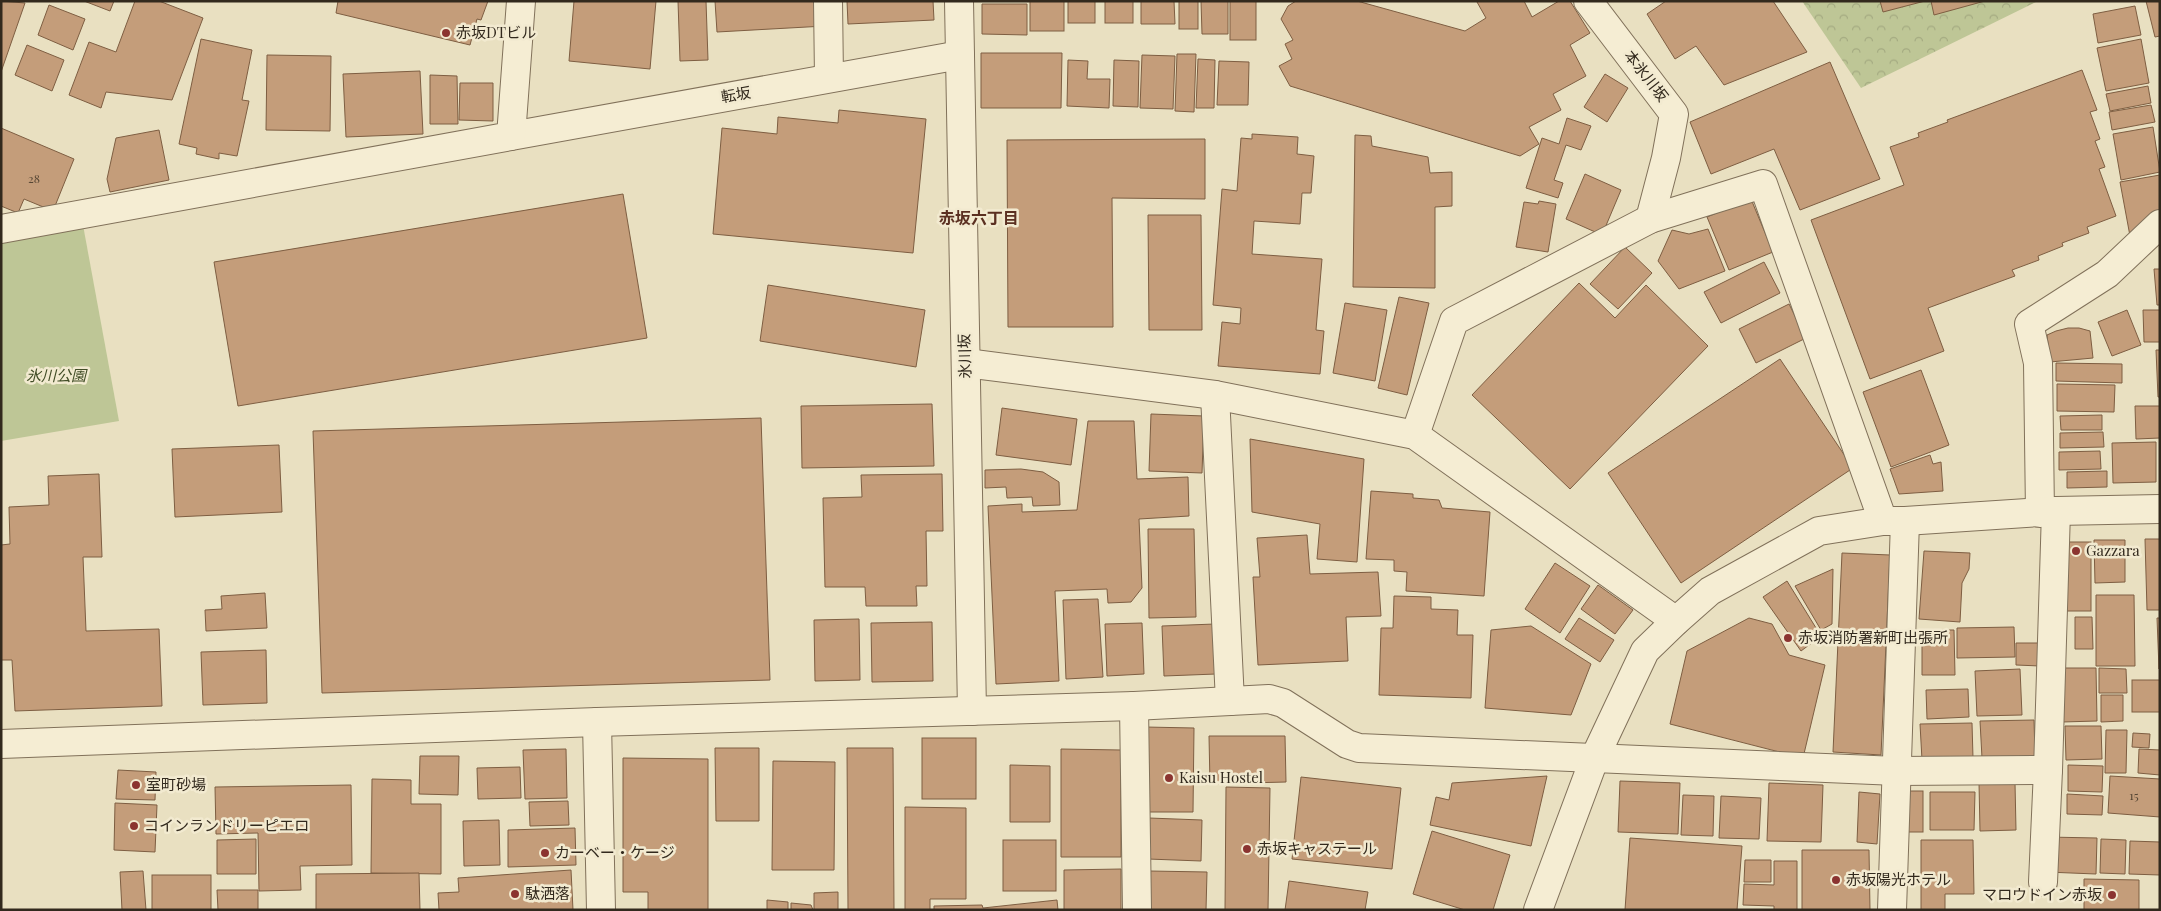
<svg xmlns="http://www.w3.org/2000/svg" width="2161" height="911" font-family="'Playfair Display','Noto Sans JP',serif">
  <style>
    .green { fill: #bec696 }
    .forest { fill: url(#forest-crowns) }
    .building { fill: #c49d7a; stroke: #7e5e42 }
    .lines { fill: none; stroke-linecap: round; stroke-linejoin: round }
    .minor-casing { stroke: #81715a; stroke-width: 30 }
    .minor { stroke: #f5edd3; stroke-width: 28 }
    .poi-dot { fill: #8b3430; stroke: #f2ead0; stroke-width: 2 }
    .labels { text-anchor: middle; stroke-width: 5; stroke-linejoin: round; paint-order: stroke }
    .number-label { font-size: 12px; fill: #564634 }
    .poi-label { font-size: 15px; fill: #32291d; stroke: #f2ead0; text-anchor: start }
    .street-label { font-size: 15px; fill: #32291d; stroke: #f2ead0 }
    .park-label { font-size: 15px; font-style: italic; fill: #414d26; stroke: #f2ead0 }
    .neighbourhood-label { font-size: 16px; font-weight: bold; fill: #5b3021; stroke: #f2ead0 }
  </style>
  <defs>
    <pattern id="forest-crowns" width="20" height="18" patternUnits="userSpaceOnUse" patternTransform="scale(1.25)"><rect width="20" height="18" fill="#bec696"/><path d="M2 6a3 3 0 1 1 6 0M12 15a3 3 0 1 1 6 0" fill="none" stroke="#a4aa81"/></pattern>
  </defs>
  <rect width="100%" height="100%" fill="#e9e0c1"/>
  <polygon class="green" points="83,225 119,421 1,441 1,240"/>
  <polygon class="forest" points="1802,1 2038,1 1861,88"/>
  <g class="building">
    <polygon points="1,1 25,3 1,72"/>
    <polygon points="84,1 114,1 110,11"/>
    <polygon points="135,1 159,1 203,18 172,100 106,92 101,108 69,95 89,42 116,52"/>
    <polygon points="338,1 488,1 481,20 477,19 470,45 336,13"/>
    <polygon points="574,1 656,1 650,69 569,61"/>
    <polygon points="678,1 706,1 708,60 680,61"/>
    <polygon points="715,1 823,1 825,26 717,32"/>
    <polygon points="847,1 933,1 934,20 848,24"/>
    <rect x="1030" y="1" width="34" height="30"/>
    <rect x="1068" y="1" width="27" height="22"/>
    <rect x="1105" y="1" width="28" height="22"/>
    <polygon points="1141,1 1174,1 1175,24 1141,24"/>
    <rect x="1179" y="1" width="19" height="28"/>
    <polygon points="1201,1 1228,1 1228,34 1202,34"/>
    <rect x="1230" y="1" width="26" height="39"/>
    <polygon points="1296,1 1357,1 1465,31 1486,18 1477,2 1479,1 1524,1 1532,17 1559,1 1570,1 1590,33 1570,45 1586,76 1553,94 1561,110 1529,127 1539,144 1520,156 1290,86 1279,66 1292,59 1285,44 1293,40 1281,19 1288,6"/>
    <polygon points="1773,1 1807,52 1724,85 1696,46 1675,59 1647,14 1666,1"/>
    <polygon points="1880,1 1925,1 1883,12"/>
    <polygon points="1931,1 1985,1 1934,15"/>
    <polygon points="2146,1 2160,1 2160,36 2155,37"/>
    <polygon points="982,4 1027,4 1027,35 982,34"/>
    <polygon points="49,5 85,19 73,50 38,35"/>
    <polygon points="2135,6 2141,35 2098,43 2093,14"/>
    <polygon points="201,39 252,50 242,100 249,101 237,156 219,153 219,159 196,154 197,148 179,144"/>
    <polygon points="2141,39 2149,83 2106,91 2097,48"/>
    <polygon points="27,45 64,60 52,91 15,75"/>
    <polygon points="981,53 1062,53 1061,108 981,108"/>
    <polygon points="1177,54 1196,54 1194,112 1175,111"/>
    <polygon points="267,55 331,56 330,131 266,130"/>
    <polygon points="1142,55 1175,56 1173,109 1140,108"/>
    <polygon points="1198,59 1215,60 1214,108 1196,108"/>
    <polygon points="1068,60 1088,61 1087,79 1110,79 1109,108 1067,106"/>
    <polygon points="1114,60 1139,61 1138,107 1113,106"/>
    <polygon points="1219,61 1249,62 1248,105 1217,105"/>
    <polygon points="1830,62 1880,179 1800,210 1774,149 1711,174 1690,122"/>
    <polygon points="2082,70 2097,110 2090,112 2100,139 2095,141 2105,167 2099,169 2116,216 2087,227 2089,233 2062,243 2063,246 2038,256 2039,260 2012,270 2015,276 1928,308 1944,351 1870,379 1811,220 1904,185 1890,147 1919,137 1918,133 1948,122 1947,120"/>
    <polygon points="420,71 423,134 346,137 343,74"/>
    <polygon points="1605,74 1628,88 1607,122 1584,107"/>
    <polygon points="430,75 457,76 458,124 430,124"/>
    <polygon points="460,83 493,83 493,121 459,120"/>
    <polygon points="2148,86 2151,103 2110,111 2106,94"/>
    <polygon points="2151,105 2155,122 2112,130 2109,112"/>
    <polygon points="839,110 926,119 913,253 713,234 722,128 777,134 778,117 838,123"/>
    <polygon points="1567,118 1591,126 1581,150 1566,145 1554,180 1563,183 1558,198 1526,188 1542,138 1559,144"/>
    <polygon points="2153,127 2160,172 2121,180 2113,134"/>
    <polygon points="1,128 74,159 53,211 24,199 18,213 1,206"/>
    <polygon points="159,130 169,180 110,192 107,179 116,138"/>
    <polygon points="1252,134 1298,137 1297,154 1314,156 1311,193 1302,193 1300,224 1254,221 1252,254 1322,259 1316,330 1324,331 1320,374 1218,366 1222,322 1240,324 1241,308 1213,305 1222,189 1237,191 1241,138 1252,139"/>
    <polygon points="1355,135 1371,136 1372,146 1428,157 1430,173 1452,172 1452,206 1435,207 1435,288 1353,287"/>
    <polygon points="1205,139 1205,199 1112,198 1113,327 1008,327 1007,140"/>
    <polygon points="1585,174 1621,190 1602,235 1566,219"/>
    <polygon points="2160,175 2160,217 2130,236 2120,182"/>
    <polygon points="623,194 647,338 238,406 214,262"/>
    <polygon points="1751,199 1773,252 1729,270 1707,217"/>
    <polygon points="1539,201 1556,204 1548,252 1516,247 1524,202 1538,204"/>
    <polygon points="1148,215 1201,215 1202,330 1149,330"/>
    <polygon points="1708,229 1725,271 1679,289 1658,261 1672,230 1689,234"/>
    <polygon points="1625,247 1652,273 1618,309 1590,284"/>
    <polygon points="1764,262 1780,293 1721,323 1704,292"/>
    <polygon points="2154,269 2160,269 2160,305 2157,305"/>
    <polygon points="1579,283 1615,318 1646,285 1708,346 1570,489 1472,395"/>
    <polygon points="768,285 925,310 916,367 760,341"/>
    <polygon points="1399,297 1429,303 1407,395 1378,388"/>
    <polygon points="1345,303 1387,310 1375,381 1333,373"/>
    <polygon points="1789,304 1806,338 1756,363 1739,329"/>
    <polygon points="2127,310 2141,345 2112,356 2098,322"/>
    <polygon points="2143,310 2160,310 2160,342 2144,342"/>
    <polygon points="2068,328 2079,328 2090,331 2093,358 2050,362 2047,335 2056,331"/>
    <polygon points="2156,350 2160,350 2160,397 2158,397"/>
    <polygon points="1780,359 1853,468 1681,583 1608,473"/>
    <polygon points="2056,363 2122,364 2122,383 2056,381"/>
    <polygon points="1921,370 1949,445 1891,467 1863,392"/>
    <polygon points="2057,384 2115,385 2114,412 2057,411"/>
    <polygon points="932,404 934,466 802,468 801,406"/>
    <polygon points="2135,406 2160,406 2160,438 2136,439"/>
    <polygon points="1002,408 1077,419 1071,465 996,455"/>
    <polygon points="1151,414 1204,416 1202,473 1149,471"/>
    <polygon points="2102,415 2102,430 2061,430 2060,416"/>
    <polygon points="761,418 770,680 322,693 313,431"/>
    <polygon points="1088,421 1134,421 1137,479 1188,477 1189,516 1139,519 1142,588 1131,602 1108,603 1107,589 1055,591 1059,681 996,684 988,506 1022,504 1022,512 1077,510"/>
    <polygon points="2103,432 2104,447 2060,448 2060,433"/>
    <polygon points="1250,439 1364,459 1357,562 1317,559 1320,524 1252,512"/>
    <polygon points="2156,442 2156,482 2113,483 2112,443"/>
    <polygon points="279,445 282,512 175,517 172,449"/>
    <polygon points="2100,451 2101,469 2059,470 2059,452"/>
    <polygon points="1930,455 1933,464 1941,462 1943,491 1899,494 1890,469"/>
    <polygon points="1021,469 1043,472 1059,482 1060,505 1033,506 1032,497 1007,498 1006,487 985,488 985,470"/>
    <polygon points="2107,471 2107,487 2067,488 2067,472"/>
    <polygon points="99,474 102,557 83,557 86,631 159,629 162,706 15,711 12,660 1,660 1,545 10,544 9,507 49,505 48,476"/>
    <polygon points="942,474 943,531 926,531 927,586 916,586 917,606 866,606 865,587 825,587 823,498 862,497 861,475"/>
    <polygon points="1371,491 1413,494 1413,498 1439,500 1442,508 1490,512 1484,596 1406,591 1407,572 1394,571 1394,560 1366,559"/>
    <polygon points="1148,529 1194,529 1196,617 1149,618"/>
    <polygon points="1307,535 1310,574 1378,572 1381,616 1346,617 1348,661 1258,665 1253,577 1260,577 1257,538"/>
    <polygon points="2145,539 2160,539 2160,610 2147,610"/>
    <polygon points="2094,540 2125,540 2125,582 2095,583"/>
    <rect x="2063" y="542" width="28" height="69"/>
    <polygon points="1924,551 1970,553 1969,569 1962,583 1960,622 1919,619"/>
    <polygon points="1842,553 1890,555 1881,755 1833,752"/>
    <polygon points="1555,563 1590,586 1560,633 1525,609"/>
    <polygon points="1833,569 1832,624 1821,630 1795,586"/>
    <polygon points="1787,581 1821,636 1801,651 1763,597"/>
    <polygon points="1598,585 1633,610 1615,634 1581,609"/>
    <polygon points="265,593 267,628 206,631 205,610 222,609 221,596"/>
    <polygon points="2096,595 2134,595 2135,666 2096,666"/>
    <polygon points="1394,596 1431,597 1431,609 1458,610 1457,635 1473,635 1471,698 1379,695 1381,628 1393,628"/>
    <polygon points="1098,599 1103,677 1066,679 1063,600"/>
    <polygon points="2075,617 2092,617 2093,649 2075,649"/>
    <polygon points="1579,618 1614,640 1600,662 1565,639"/>
    <polygon points="1749,618 1772,624 1789,655 1825,665 1803,758 1670,724 1687,651"/>
    <polygon points="2157,618 2160,618 2159,669"/>
    <polygon points="859,619 860,680 815,681 814,620"/>
    <polygon points="932,622 933,681 872,682 871,623"/>
    <polygon points="1142,623 1144,674 1107,676 1105,624"/>
    <polygon points="1215,624 1216,674 1164,676 1162,626"/>
    <polygon points="1531,626 1591,664 1571,715 1485,708 1491,630"/>
    <polygon points="2014,627 2015,657 1957,658 1957,628"/>
    <polygon points="1922,630 1954,630 1955,675 1922,675"/>
    <polygon points="2016,643 2040,643 2040,666 2016,665"/>
    <polygon points="266,650 267,703 203,705 201,652"/>
    <polygon points="2062,668 2096,668 2097,721 2062,722"/>
    <polygon points="2099,668 2126,669 2127,693 2099,693"/>
    <polygon points="2020,669 2022,715 1977,716 1975,671"/>
    <rect x="2132" y="680" width="28" height="32"/>
    <polygon points="1968,689 1969,717 1927,719 1926,690"/>
    <polygon points="2101,695 2123,695 2123,721 2101,722"/>
    <polygon points="2034,720 2035,756 1982,758 1980,721"/>
    <polygon points="1972,723 1973,758 1922,760 1920,724"/>
    <polygon points="2065,726 2101,726 2102,759 2066,760"/>
    <polygon points="1145,727 1194,728 1193,812 1144,812"/>
    <polygon points="2106,730 2127,730 2126,773 2105,773"/>
    <polygon points="2133,733 2150,734 2149,748 2132,747"/>
    <polygon points="1209,736 1285,736 1286,782 1210,784"/>
    <rect x="922" y="738" width="54" height="61"/>
    <polygon points="715,748 759,748 759,821 716,821"/>
    <polygon points="847,748 893,748 894,910 848,910"/>
    <polygon points="566,749 567,798 525,799 523,750"/>
    <polygon points="1061,749 1121,750 1121,857 1061,857"/>
    <polygon points="2139,749 2160,750 2160,775 2138,773"/>
    <polygon points="420,756 459,756 458,795 419,794"/>
    <polygon points="623,758 708,759 708,910 648,910 648,892 623,892"/>
    <polygon points="773,761 835,762 834,870 772,870"/>
    <polygon points="1010,765 1050,766 1050,822 1010,822"/>
    <polygon points="2068,765 2103,766 2102,792 2068,791"/>
    <polygon points="520,767 521,798 478,799 477,768"/>
    <polygon points="118,770 156,772 155,800 116,799"/>
    <polygon points="1547,776 1531,846 1430,825 1436,797 1449,800 1452,783"/>
    <polygon points="2110,776 2160,779 2160,817 2108,813"/>
    <polygon points="1301,777 1401,788 1392,869 1292,859"/>
    <polygon points="372,779 411,780 411,804 441,804 441,874 371,873"/>
    <polygon points="1620,781 1680,783 1678,834 1618,832"/>
    <polygon points="1769,783 1823,785 1821,842 1767,841"/>
    <polygon points="1979,783 2015,783 2016,830 1980,831"/>
    <polygon points="351,785 352,865 300,866 301,890 259,891 258,833 216,834 215,787"/>
    <polygon points="1226,787 1270,788 1268,910 1225,910"/>
    <rect x="1905" y="791" width="18" height="41"/>
    <polygon points="1859,792 1880,794 1877,844 1857,842"/>
    <polygon points="1930,792 1975,792 1974,830 1930,830"/>
    <polygon points="2067,794 2103,796 2102,815 2067,814"/>
    <polygon points="1683,795 1714,796 1713,836 1681,835"/>
    <polygon points="1721,796 1761,798 1759,839 1719,838"/>
    <polygon points="568,801 569,825 530,826 529,802"/>
    <polygon points="115,803 157,805 155,852 114,850"/>
    <polygon points="905,807 966,808 966,899 930,899 930,910 905,910"/>
    <polygon points="1149,818 1202,820 1201,861 1148,859"/>
    <polygon points="499,820 500,865 464,866 463,821"/>
    <polygon points="575,828 576,865 508,867 508,830"/>
    <polygon points="1432,831 1510,855 1493,910 1465,910 1413,894"/>
    <polygon points="2047,837 2097,838 2096,874 2046,872"/>
    <polygon points="1630,838 1742,846 1737,910 1625,910"/>
    <polygon points="256,839 256,874 217,874 217,840"/>
    <polygon points="2101,839 2126,840 2125,874 2100,873"/>
    <rect x="1003" y="840" width="53" height="51"/>
    <polygon points="1921,840 1973,840 1974,894 1945,894 1945,910 1921,910"/>
    <polygon points="2130,841 2160,842 2160,875 2129,874"/>
    <polygon points="1802,850 1869,850 1870,910 1802,910"/>
    <polygon points="1745,860 1771,860 1771,882 1744,882"/>
    <polygon points="1774,861 1797,861 1797,910 1774,910 1774,906 1743,905 1744,884 1774,885"/>
    <polygon points="1121,869 1121,910 1064,910 1064,870"/>
    <polygon points="571,870 573,910 439,910 438,893 459,892 458,878"/>
    <polygon points="143,871 146,910 122,910 120,872"/>
    <polygon points="1150,871 1207,872 1206,910 1149,910"/>
    <polygon points="419,873 420,910 316,910 316,874"/>
    <rect x="152" y="875" width="59" height="35"/>
    <polygon points="2084,879 2139,880 2139,910 2084,910"/>
    <polygon points="1289,881 1368,892 1365,910 1285,910"/>
    <polygon points="217,890 258,890 258,910 218,910"/>
    <polygon points="838,892 838,910 814,910 814,893"/>
    <polygon points="767,900 788,902 788,910 767,910"/>
    <polygon points="1057,900 1058,910 934,910 934,906 982,905 983,908"/>
    <polygon points="791,903 811,905 813,910 791,910"/>
  </g>
  <g class="lines">
    <g class="minor-casing">
      <g id="minor">
        <polyline points="828,1 829,78"/>
        <polyline points="959,1 972,711"/>
        <polyline points="1588,1 1674,114 1666,158 1650,219"/>
        <polyline points="511,136 960,55"/>
        <polyline points="1,229 511,136 521,1"/>
        <polyline points="966,363 1215,395 1415,435 1676,621"/>
        <polyline points="1215,395 1230,701"/>
        <polyline points="1415,435 1454,321 1650,219 1763,184 1883,521"/>
        <polyline points="2040,513 2038,363 2029,324 2107,274 2160,224"/>
        <polyline points="1134,706 1137,910"/>
        <polyline points="597,722 601,910"/>
        <polyline points="1,744 597,722 1134,706 1269,699 1283,703 1347,744 1359,748 1897,771 2048,770"/>
        <polyline points="2043,882 2048,770 2056,511"/>
        <polyline points="1538,910 1595,757 1645,651 1676,621 1710,591 1819,531 1883,521 1905,521 2056,511 2160,509"/>
        <polyline points="1892,910 1905,521"/>
      </g>
    </g>
    <use href="#minor" class="minor"/>
  </g>
  <g class="poi-dot">
    <circle cx="446" cy="33" r="5"/>
    <circle cx="2076" cy="551" r="5"/>
    <circle cx="1788" cy="638" r="5"/>
    <circle cx="1169" cy="778" r="5"/>
    <circle cx="136" cy="785" r="5"/>
    <circle cx="134" cy="826" r="5"/>
    <circle cx="1247" cy="849" r="5"/>
    <circle cx="545" cy="853" r="5"/>
    <circle cx="1836" cy="880" r="5"/>
    <circle cx="515" cy="894" r="5"/>
    <circle cx="2112" cy="895" r="5"/>
  </g>
  <g class="labels">
    <g class="number-label">
      <text x="34" y="183">28</text>
      <text x="2134" y="800">15</text>
    </g>
    <g class="poi-label">
      <text x="456" y="38">赤坂DTビル</text>
      <text x="2086" y="556">Gazzara</text>
      <text x="1798" y="643">赤坂消防署新町出張所</text>
      <text x="1179" y="783">Kaisu Hostel</text>
      <text x="146" y="790">室町砂場</text>
      <text x="144" y="831">コインランドリーピエロ</text>
      <text x="1257" y="854">赤坂キャステール</text>
      <text x="555" y="858">カーベー・ケージ</text>
      <text x="1846" y="885">赤坂陽光ホテル</text>
      <text x="525" y="899">駄洒落</text>
      <text x="2102" y="900" text-anchor="end">マロウドイン赤坂</text>
    </g>
    <g class="street-label">
      <text transform="translate(1646 76) rotate(52)" y="5">本氷川坂</text>
      <text transform="translate(736 95) rotate(-10)" y="5">転坂</text>
      <text transform="translate(965 356) rotate(-91)" y="5">氷川坂</text>
    </g>
    <g class="park-label">
      <text x="56" y="381">氷川公園</text>
    </g>
    <g class="neighbourhood-label">
      <text x="979" y="224">赤坂六丁目</text>
    </g>
  </g>
  <rect width="2161" height="911" fill="none" stroke="#32291d" stroke-width="5"/>
</svg>
